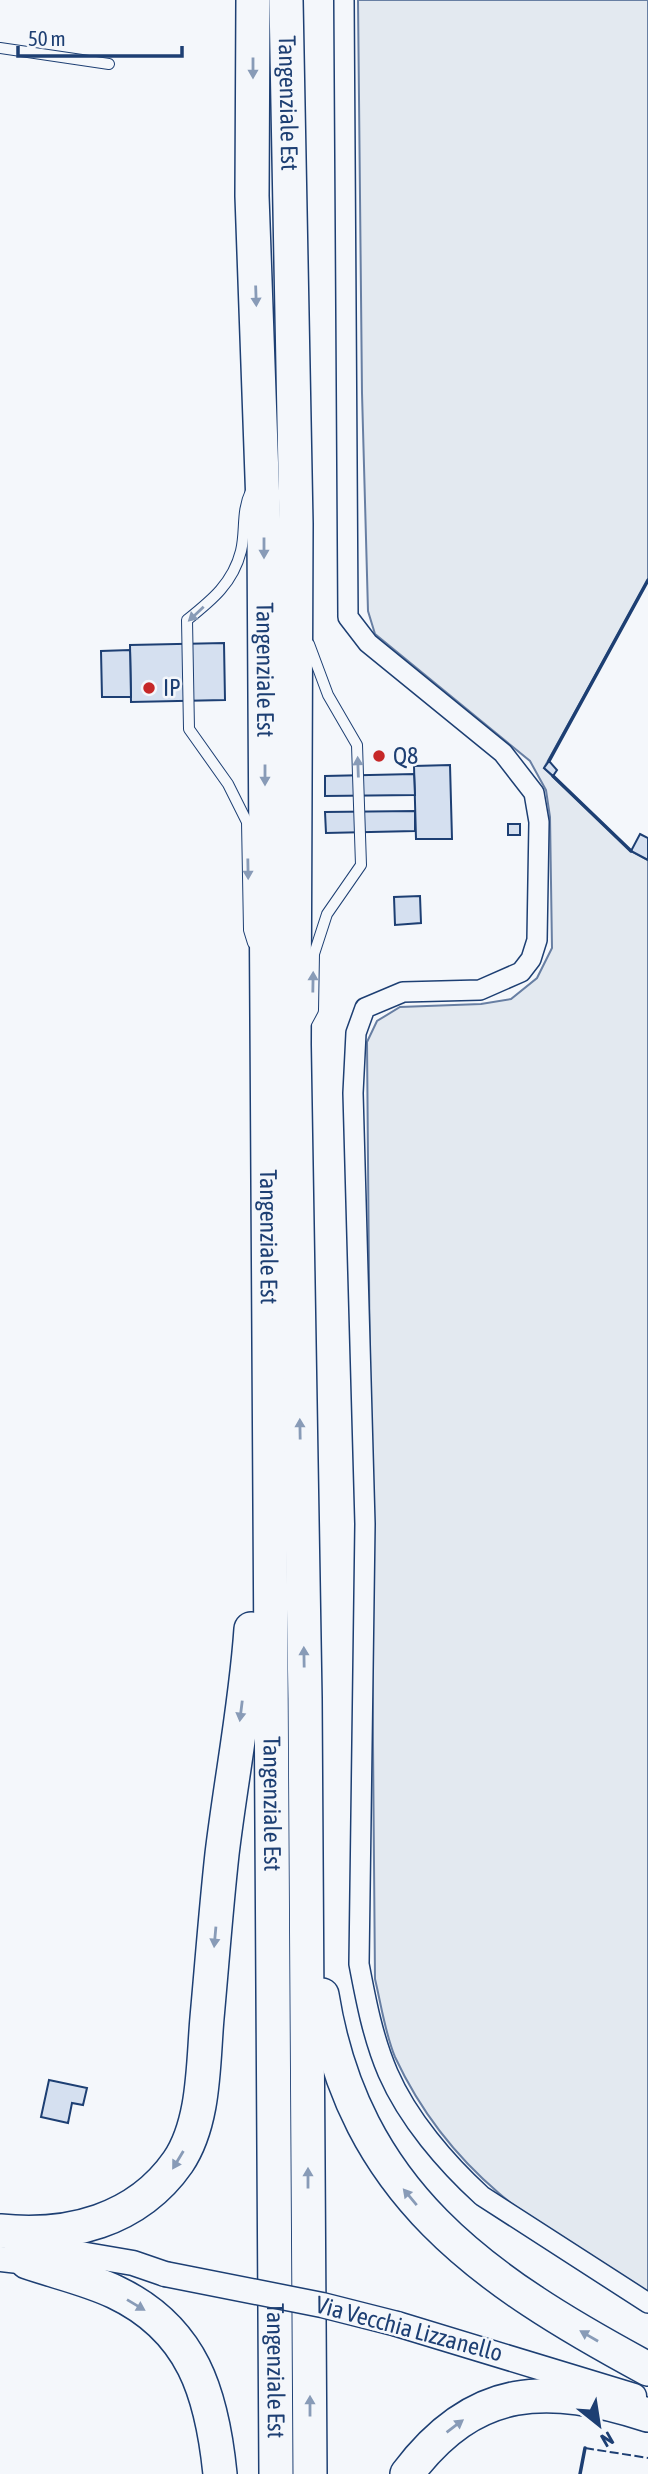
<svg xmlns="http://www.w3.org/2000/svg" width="648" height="2474" font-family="'Asap Condensed',sans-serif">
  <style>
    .green { fill: #e3e9f0; stroke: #687fa3; stroke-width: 2 }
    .building { fill: #d5e0f0; stroke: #1d3f73; stroke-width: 2 }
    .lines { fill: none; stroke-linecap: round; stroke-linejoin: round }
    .service-casing { stroke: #1d3f73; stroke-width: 12 }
    .minor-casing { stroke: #1d3f73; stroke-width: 22 }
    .tertiary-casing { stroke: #1d3f73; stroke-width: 27 }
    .trunk-casing { stroke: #1d3f73; stroke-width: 36 }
    .service { stroke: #f4f7fb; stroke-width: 10 }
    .minor { stroke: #f4f7fb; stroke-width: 19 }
    .tertiary { stroke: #f4f7fb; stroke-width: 24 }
    .trunk { stroke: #f4f7fb; stroke-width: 33 }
    .tertiary-bridge-casing { stroke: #1d3f73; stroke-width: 27; stroke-linecap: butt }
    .tertiary-bridge { stroke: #f4f7fb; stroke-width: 24 }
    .fence { stroke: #1d3f73; stroke-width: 2; stroke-dasharray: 9 3.5; stroke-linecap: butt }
    .wall { stroke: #1d3f73; stroke-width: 3.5 }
    .oneway { fill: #889bb7 }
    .poi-dot { fill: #c62828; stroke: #f4f7fb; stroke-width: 2.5 }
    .labels { text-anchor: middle; stroke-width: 5; stroke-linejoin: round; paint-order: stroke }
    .street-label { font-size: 24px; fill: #1d3f73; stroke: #f4f7fb }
    .poi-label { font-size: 24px; fill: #1d3f73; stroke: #f4f7fb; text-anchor: start }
  </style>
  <rect width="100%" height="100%" fill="#f4f7fb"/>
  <path class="green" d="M358 0H648V580L544 768 631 851 648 860V2292C538 2227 451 2177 395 2057 385 2033 381 2004 375 1979L367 1042 377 1021 400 1007 481 1004 511 999 537 978 552 948 550 817 546 790 530 761 375 634 368 611 362 393Z"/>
  <g class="building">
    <polygon points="224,643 225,700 131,702 130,645"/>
    <polygon points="130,650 131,697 102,697 101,651"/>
    <polygon points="549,761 557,770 553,776 544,768"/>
    <polygon points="450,765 452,839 416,839 414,766"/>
    <polygon points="414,774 415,795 325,796 325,776"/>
    <polygon points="415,811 415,831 326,833 325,812"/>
    <rect x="508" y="824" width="12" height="11"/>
    <polygon points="640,834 648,838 648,860 631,851"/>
    <polygon points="420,896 421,923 395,925 394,897"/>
    <polygon points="49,2080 87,2088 83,2105 72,2103 68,2123 41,2117"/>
  </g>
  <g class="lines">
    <g class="service-casing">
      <g id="service">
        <polyline points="0,48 109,64"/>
        <path d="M251 491C241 512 246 530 241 551 233 583 212 600 187 620L189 729 228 784 247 822 249 930 253 943"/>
        <polyline points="306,1023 313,1010 314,954 327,914 361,865 357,745 328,695 309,644"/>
      </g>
    </g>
    <g class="minor-casing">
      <path id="minor" d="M344 0 348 617 368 643 503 753 534 793 539 822 537 940 531 959 521 972 480 990 403 992 365 1008 356 1033 353 1093 365 1524 359 1964C366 2001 373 2038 388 2073 408 2119 446 2163 482 2196L648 2303"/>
    </g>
    <g class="tertiary-casing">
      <g id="tertiary">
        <polyline points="16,2243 133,2263 165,2274"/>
        <polyline points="0,2259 45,2264"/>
        <polyline points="397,2324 634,2396"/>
      </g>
    </g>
    <g class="trunk-casing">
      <g id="trunk">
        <path id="s1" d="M253 0 252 196 264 533 276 2474"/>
        <path id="s2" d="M286 0 296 524 294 1045 305 1698 310 2474"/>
        <path d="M322 1995C354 2193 483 2280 648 2369"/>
        <path d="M0 2231C68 2238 137 2221 178 2162 205 2122 203 2063 207 2018 212 1963 216 1909 222 1854 231 1779 246 1704 251 1629"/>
        <path d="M27 2262C56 2272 88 2279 115 2292 193 2329 212 2394 220 2474"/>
        <path d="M407 2474C475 2383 548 2383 648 2415"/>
      </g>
    </g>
    <use href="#service" class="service"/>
    <use href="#minor" class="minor"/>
    <use href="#tertiary" class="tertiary"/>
    <use href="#trunk" class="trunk"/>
    <g class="tertiary-bridge-casing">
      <polyline id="tertiary-bridge" points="165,2274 322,2305 397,2324"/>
    </g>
    <use href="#tertiary-bridge" class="tertiary-bridge"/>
    <polyline class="fence" points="585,2448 648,2458"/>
    <g class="wall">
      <polyline points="549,761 648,580"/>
      <polyline points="553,776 631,851"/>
      <polyline points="580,2474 585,2448"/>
    </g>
  </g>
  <defs><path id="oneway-solid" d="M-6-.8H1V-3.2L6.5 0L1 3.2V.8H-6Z" transform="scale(1.75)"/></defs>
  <g class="oneway">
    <use href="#oneway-solid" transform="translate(253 68) rotate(90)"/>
    <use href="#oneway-solid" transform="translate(256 296) rotate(88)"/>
    <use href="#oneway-solid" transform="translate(264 548) rotate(90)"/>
    <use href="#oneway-solid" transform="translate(196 614) rotate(137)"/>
    <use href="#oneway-solid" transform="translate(358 767) rotate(-92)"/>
    <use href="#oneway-solid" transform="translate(265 775) rotate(90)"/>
    <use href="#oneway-solid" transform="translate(248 869) rotate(89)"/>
    <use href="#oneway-solid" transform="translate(313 982) rotate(-89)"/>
    <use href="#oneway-solid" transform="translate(300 1429) rotate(-91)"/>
    <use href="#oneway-solid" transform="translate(304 1657) rotate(-91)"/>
    <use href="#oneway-solid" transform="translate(241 1711) rotate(97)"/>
    <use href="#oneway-solid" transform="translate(215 1937) rotate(95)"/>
    <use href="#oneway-solid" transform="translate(178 2160) rotate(121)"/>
    <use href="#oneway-solid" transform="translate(308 2178) rotate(-90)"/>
    <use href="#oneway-solid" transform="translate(410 2197) rotate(-130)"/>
    <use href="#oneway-solid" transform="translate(136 2305) rotate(31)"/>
    <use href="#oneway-solid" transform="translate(589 2336) rotate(-150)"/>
    <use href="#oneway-solid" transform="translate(310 2406) rotate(-90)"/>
    <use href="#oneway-solid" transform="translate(455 2426) rotate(-37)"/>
  </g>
  <g class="poi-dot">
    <circle cx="149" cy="688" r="7"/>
    <circle cx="379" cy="756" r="7"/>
  </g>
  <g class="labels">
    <g class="street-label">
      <text dy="8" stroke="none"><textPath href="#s2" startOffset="103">Tangenziale Est</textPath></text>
      <text dy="8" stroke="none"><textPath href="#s1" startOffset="670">Tangenziale Est</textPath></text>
      <text dy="8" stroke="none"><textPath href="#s1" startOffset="1237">Tangenziale Est</textPath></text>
      <text dy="8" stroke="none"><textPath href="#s1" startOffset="1804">Tangenziale Est</textPath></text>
      <text transform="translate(409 2329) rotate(15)" y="8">Via Vecchia Lizzanello</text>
      <text dy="8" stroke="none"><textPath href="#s1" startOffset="2371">Tangenziale Est</textPath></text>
    </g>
    <g class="poi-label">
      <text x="163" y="696">IP</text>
      <text x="393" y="764">Q8</text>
    </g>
  </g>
  <g transform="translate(599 2425) rotate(150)" stroke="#f4f7fb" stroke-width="5" paint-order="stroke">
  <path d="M0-5L12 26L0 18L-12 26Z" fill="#1d3f73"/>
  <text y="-10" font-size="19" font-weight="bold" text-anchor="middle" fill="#1d3f73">N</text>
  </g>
  <path d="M18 46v10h164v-10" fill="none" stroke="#1d3f73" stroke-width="3.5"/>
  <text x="28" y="46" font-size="21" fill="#1d3f73" stroke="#f4f7fb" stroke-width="5" paint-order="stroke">50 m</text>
</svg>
